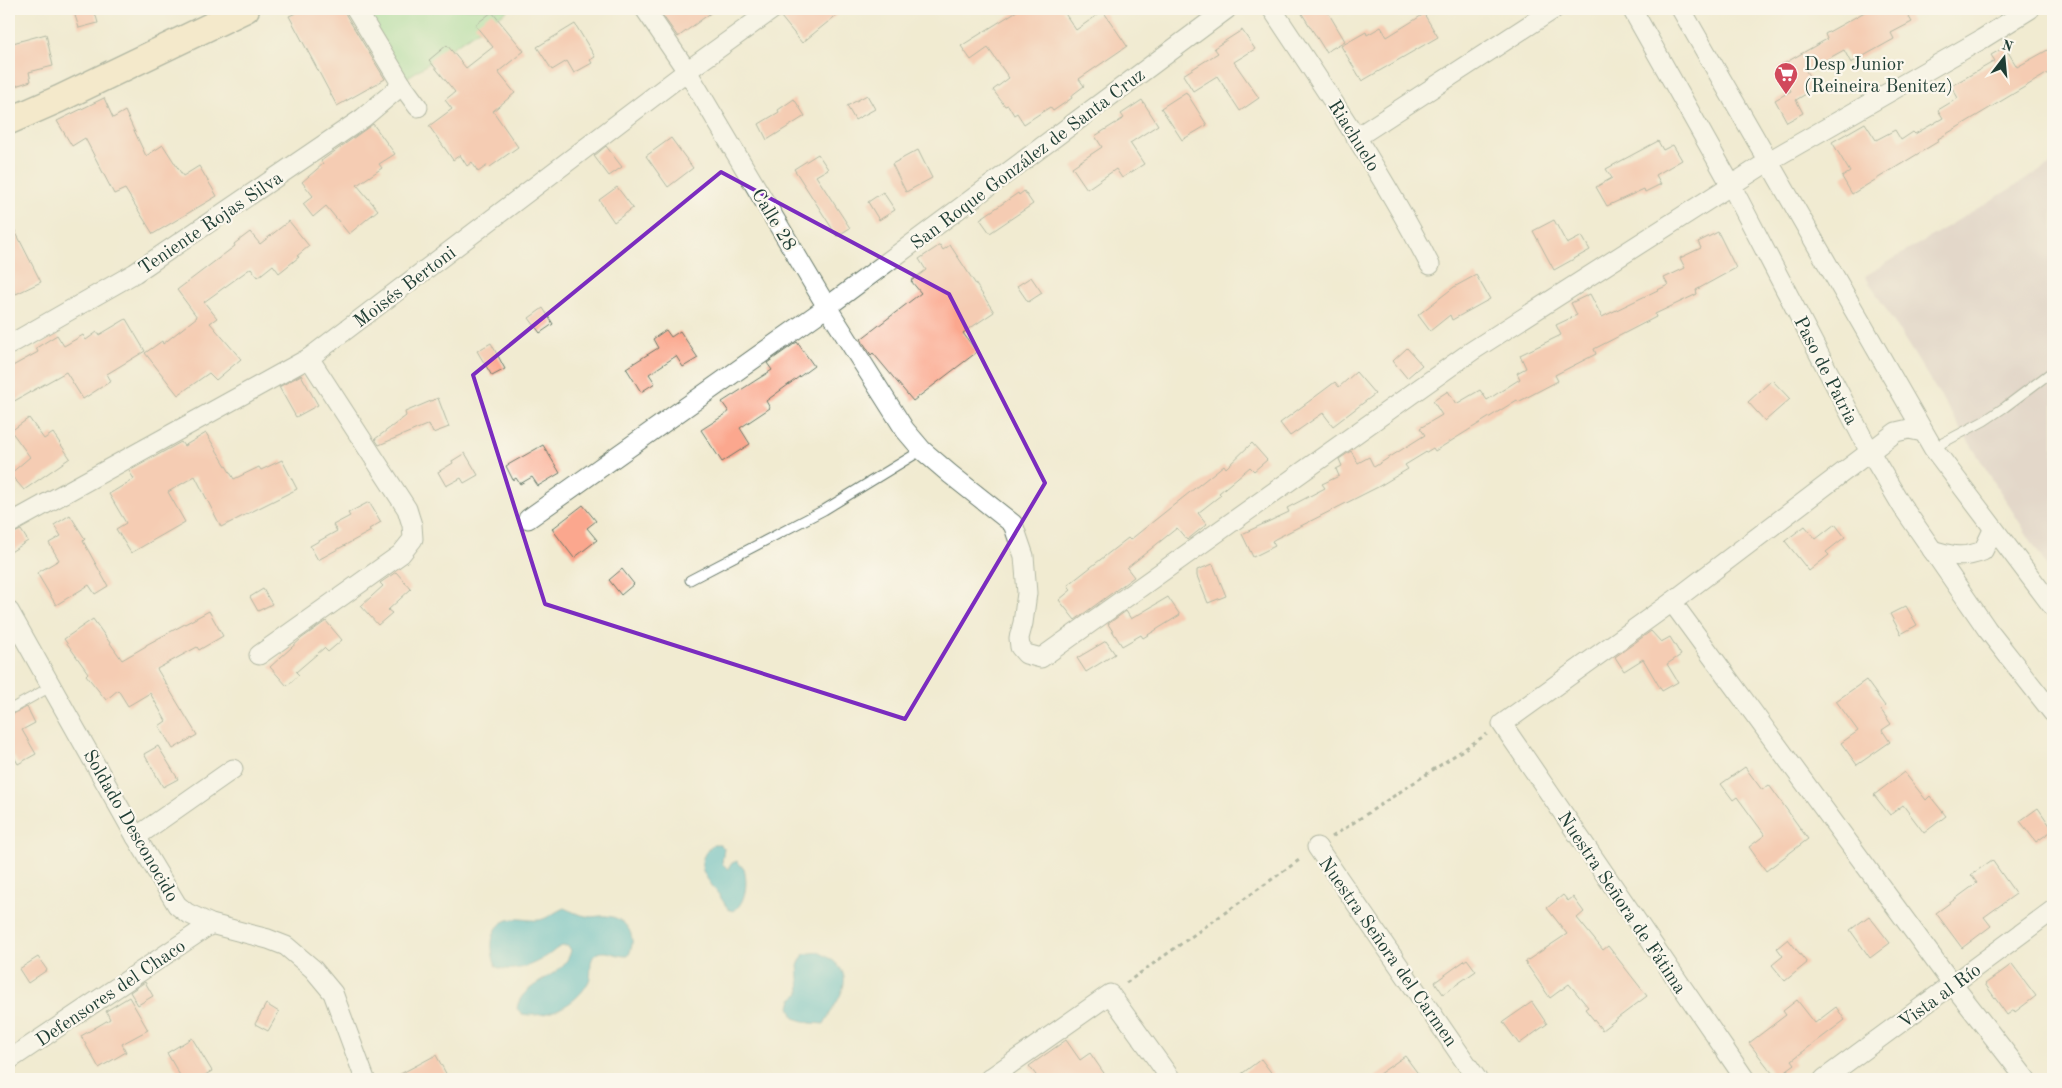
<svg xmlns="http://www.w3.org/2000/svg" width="2062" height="1088" font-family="'Old Standard TT',serif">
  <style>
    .industrial { fill: #d2bfbf }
    .green { fill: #95db95; stroke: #5a8c64 }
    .water { fill: #4cb9c7; stroke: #367b7e }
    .building { fill: #fba78e }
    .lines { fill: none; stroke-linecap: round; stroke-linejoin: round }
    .lane-casing { stroke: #687a6b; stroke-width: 11 }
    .street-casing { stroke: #687a6b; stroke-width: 21 }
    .secondary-casing { stroke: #687a6b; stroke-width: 29 }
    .path { stroke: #687a6b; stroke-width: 3; stroke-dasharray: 4 4; stroke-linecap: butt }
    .lane { stroke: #fff; stroke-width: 9 }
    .street { stroke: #fff; stroke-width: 19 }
    .secondary { stroke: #f9e7c3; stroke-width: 26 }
    .marked { fill: none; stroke: #7b2cbf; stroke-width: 4; stroke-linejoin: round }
    .labels { text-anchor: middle; stroke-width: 4.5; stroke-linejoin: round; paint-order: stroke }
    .poi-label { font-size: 19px; fill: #1f3d34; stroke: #fbf7ec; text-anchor: start }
    .street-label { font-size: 19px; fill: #1f3d34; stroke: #fbf7ec }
  </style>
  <rect width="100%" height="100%" fill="#fbf7ec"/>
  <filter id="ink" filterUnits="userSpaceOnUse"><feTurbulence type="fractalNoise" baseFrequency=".02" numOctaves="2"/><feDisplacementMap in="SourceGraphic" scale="10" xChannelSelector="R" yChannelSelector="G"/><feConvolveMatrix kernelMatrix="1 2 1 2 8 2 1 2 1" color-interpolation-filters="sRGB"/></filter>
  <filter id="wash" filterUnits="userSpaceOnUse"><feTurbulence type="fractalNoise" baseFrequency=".0096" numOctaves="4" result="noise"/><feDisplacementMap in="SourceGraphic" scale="20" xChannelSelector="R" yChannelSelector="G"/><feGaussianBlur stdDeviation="1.12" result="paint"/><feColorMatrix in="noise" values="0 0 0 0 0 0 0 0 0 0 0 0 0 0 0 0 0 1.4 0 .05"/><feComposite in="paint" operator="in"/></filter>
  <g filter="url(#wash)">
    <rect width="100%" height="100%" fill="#f1ebd1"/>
    <polygon class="industrial" points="2053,163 2053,576 1865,276"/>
    <polygon class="green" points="362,9 510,9 405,79"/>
    <g class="water">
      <path d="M713 844H720L724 848 722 863 728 869 732 863 737 861 744 869C748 883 746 902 734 911L729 910C724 904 721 897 716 891 702 872 694 863 713 844Z"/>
      <path d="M564 908C571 911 579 915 586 916 593 918 600 915 606 916 627 917 639 938 628 956 617 957 608 949 598 953 587 958 593 972 589 981 577 1005 547 1019 522 1014L517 1009C519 982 566 978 571 950L568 946C558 945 555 951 547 956 531 966 514 973 496 967 490 951 488 927 508 920 519 917 529 921 539 920 547 919 556 911 564 908Z"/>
      <path d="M818 952C862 972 841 994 824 1024L810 1023 794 1018 790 1007 792 999 800 993 798 965 804 954Z"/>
    </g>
    <g id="blocks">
      <g class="building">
        <polygon points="73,9 94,9 98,23 79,28"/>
        <polygon points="305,9 345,9 346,15 385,79 337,106 289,16"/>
        <polygon points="658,9 716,9 678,37"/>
        <polygon points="791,9 844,9 802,43 781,17"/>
        <polygon points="1020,9 1062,9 1076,30 1103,11 1127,46 1079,79 1084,86 1071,96 1072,98 1053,111 1050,107 1024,124 1017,113 1014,115 1008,105 1005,106 993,90 1009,78 988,48 971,60 961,46"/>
        <polygon points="1299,9 1326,9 1345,41 1326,52"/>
        <polygon points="1870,9 1904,9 1912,22 1891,33 1894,39 1851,63 1844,50 1806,71 1816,88 1796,100 1803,113 1787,122 1775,100 1791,91 1778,67 1827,39 1825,34"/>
        <polygon points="492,12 524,51 498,72 515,93 493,111 518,147 490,167 488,165 478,172 472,162 467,166 460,155 453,160 429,126 452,109 445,100 455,92 429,60 447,45 466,68 493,47 475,25"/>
        <polygon points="1424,14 1438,37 1362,81 1341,46 1366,32 1367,35 1381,27 1387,37"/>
        <polygon points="575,24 595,57 590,60 592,63 574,73 567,61 552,70 537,47"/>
        <polygon points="1242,30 1255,49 1234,62 1259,98 1240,111 1217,76 1193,91 1183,75 1218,53 1214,48"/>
        <polygon points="46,34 53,66 29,72 31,81 9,88 9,44"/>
        <polygon points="2005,47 2017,67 2053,47 2053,70 1938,139 1939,141 1852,194 1842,177 1850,172 1832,142 1865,123 1876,140 1895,130 1901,140 1913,132 1915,134 1943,118 1938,110 1958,98 1951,86 1995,61 1991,55"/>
        <polygon points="1186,92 1207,125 1182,140 1161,108"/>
        <polygon points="867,95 875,109 855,120 847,106"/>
        <polygon points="104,98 113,118 125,111 146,156 163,145 183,176 199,166 217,196 153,234 125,189 114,194 85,138 72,146 57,121"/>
        <polygon points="794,99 805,116 767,140 759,124 779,112 778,110"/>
        <polygon points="1142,100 1158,125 1130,143 1144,164 1122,178 1116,169 1087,189 1072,167 1102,147 1095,136 1124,118 1121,114"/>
        <polygon points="373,124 395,154 379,164 382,168 357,185 378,210 349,234 326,206 313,217 303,204 313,196 302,182 323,164 321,161"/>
        <polygon points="671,138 693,168 668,187 646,156"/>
        <polygon points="1658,141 1663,150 1673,145 1682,160 1656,175 1661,184 1645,192 1644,189 1607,206 1596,187 1612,178 1606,169"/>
        <polygon points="606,146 622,167 609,176 594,156"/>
        <polygon points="918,150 932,178 906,192 892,164"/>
        <polygon points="818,154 828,169 816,176 850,228 837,236 794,169"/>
        <polygon points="617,187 633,208 614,222 599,200"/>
        <polygon points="1024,191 1033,204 990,233 980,219 1018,193 1019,195"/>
        <polygon points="883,192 895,210 879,220 868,202"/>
        <polygon points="9,219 41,282 16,294 9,281"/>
        <polygon points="1554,220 1567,244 1582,236 1590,250 1554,270 1533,231"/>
        <polygon points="289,221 309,246 297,256 299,257 279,273 273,265 258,277 251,268 204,302 217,318 210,323 241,359 216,380 209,373 178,395 145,353 162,341 163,344 197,317 177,290 235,246 234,244 250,232 260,244"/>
        <polygon points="1718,232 1736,268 1696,290 1697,294 1655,314 1656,317 1594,349 1596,354 1555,375 1558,381 1518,402 1517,400 1435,451 1433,448 1405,465 1408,469 1378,487 1275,539 1272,541 1275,546 1253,557 1242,534 1289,512 1287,508 1325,488 1322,484 1339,476 1336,469 1342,466 1339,459 1351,451 1358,463 1369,457 1374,467 1425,435 1420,428 1442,415 1433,401 1448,391 1456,404 1480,390 1487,400 1520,379 1517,373 1526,368 1520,355 1561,335 1556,325 1577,315 1571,303 1590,294 1602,317 1668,285 1664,278 1685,268 1680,258 1701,248 1698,242"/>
        <polygon points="940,245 943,250 950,245 994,312 963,333 977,352 913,401 873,353 871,355 861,339 921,293 911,281 926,270 919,259"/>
        <polygon points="1476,275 1490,299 1452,320 1450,315 1430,331 1418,315 1454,287"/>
        <polygon points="1031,277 1042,293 1028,302 1017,286"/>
        <polygon points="543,308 553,324 540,333 529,318"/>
        <polygon points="126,319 145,351 107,374 111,381 83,399 66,372 9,404 9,368 38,352 36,348 57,335 64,346 83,335 86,340 97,332 99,335"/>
        <polygon points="666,330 671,337 680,331 698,358 683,367 676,356 649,374 655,383 641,392 626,368 658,348 653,339"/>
        <polygon points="797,342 814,366 766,401 770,408 740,428 750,444 722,462 701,430 729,412 722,402 772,370 767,363"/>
        <polygon points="491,343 505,369 492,376 477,351"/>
        <polygon points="1407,348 1422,365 1407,378 1393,361"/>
        <polygon points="1356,372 1375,394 1333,426 1323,413 1290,436 1280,423 1335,382 1339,387"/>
        <polygon points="301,375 318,405 296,417 279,387"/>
        <polygon points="1772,380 1790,399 1765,421 1748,402"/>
        <polygon points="438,398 449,427 433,433 429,424 379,445 375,439 406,416 405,412"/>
        <polygon points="29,418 44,439 53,433 70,458 24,490 10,474 30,457 11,431"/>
        <polygon points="206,433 234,479 259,467 261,470 282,460 297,489 221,527 195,476 168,492 185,522 131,553 116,529 126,523 109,494 134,479 129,471 181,442 184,446"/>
        <polygon points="1252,443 1267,460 1254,471 1250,467 1219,493 1221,495 1198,513 1207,524 1187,540 1177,528 1127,568 1134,577 1075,620 1059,600 1071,590 1068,585 1128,538 1130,540 1224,465 1226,468"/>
        <polygon points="543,445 560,473 538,486 532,477 520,484 516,478 513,480 506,466"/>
        <polygon points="465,453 478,475 464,483 461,478 446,486 438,472 453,463 452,461"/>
        <polygon points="369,502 381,522 369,529 371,531 318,560 310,546 337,531 333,525 350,516 348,513"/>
        <polygon points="583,505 596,521 587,528 597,540 574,558 552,529"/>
        <polygon points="70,515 85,539 83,541 108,586 95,594 89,585 56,605 37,573 59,560 49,543 61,536 54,525"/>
        <polygon points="1835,524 1845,537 1826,552 1829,555 1809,571 1785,541 1805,526 1816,539"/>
        <polygon points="21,530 28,541 9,553 9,535"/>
        <polygon points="1213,564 1226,596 1208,603 1197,576 1197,570"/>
        <polygon points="622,569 634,584 621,595 609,580"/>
        <polygon points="396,572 411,589 388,610 392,613 378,625 361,606 383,586 380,583"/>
        <polygon points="263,589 272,604 258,611 250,597"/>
        <polygon points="1168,597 1180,615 1143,638 1141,635 1122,646 1108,624 1126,611 1131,619"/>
        <polygon points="1906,606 1917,625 1901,634 1890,614"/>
        <polygon points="209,611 223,636 199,650 197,647 157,669 197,735 173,749 159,726 166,721 150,693 128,706 118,690 106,700 86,675 88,673 64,639 93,619 122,660 146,646 146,645"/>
        <polygon points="326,621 342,640 328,652 324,648 296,672 299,675 287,686 270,667 302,638"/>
        <polygon points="1651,631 1661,642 1670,637 1681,655 1667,664 1678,682 1662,691 1643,659 1624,671 1615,657"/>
        <polygon points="1106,641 1115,654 1086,672 1077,658"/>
        <polygon points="1866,680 1885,706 1881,710 1891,724 1882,730 1890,742 1857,765 1841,743 1858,731 1836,701"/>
        <polygon points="27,707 35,723 22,730 36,754 18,764 9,748 9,716"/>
        <polygon points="158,746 178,779 163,787 144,754"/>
        <polygon points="1745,767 1762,790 1769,785 1808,839 1766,871 1749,847 1765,835 1737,797 1733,800 1721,784"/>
        <polygon points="1904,772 1926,800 1930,796 1946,816 1924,833 1903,805 1890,815 1874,795"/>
        <polygon points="2038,808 2053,830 2036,842 2020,821"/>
        <polygon points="1992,860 2016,894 1984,917 1991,926 1962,948 1936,913 1977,883 1971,875"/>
        <polygon points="1563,895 1568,901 1573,897 1584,912 1577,918 1603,950 1608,946 1647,996 1602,1030 1585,1009 1588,1007 1569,984 1550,998 1525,962 1567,934 1547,908"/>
        <polygon points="1869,916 1890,943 1870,958 1850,930"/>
        <polygon points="1788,939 1807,963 1785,981 1772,965 1783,956 1777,948"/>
        <polygon points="38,957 47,970 28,983 19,969"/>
        <polygon points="1467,959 1476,971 1443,994 1435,982"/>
        <polygon points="2012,964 2036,996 2015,1012 2014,1010 2007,1015 1985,984"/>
        <polygon points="145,982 153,996 138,1005 130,992"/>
        <polygon points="129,997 148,1030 122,1044 126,1052 99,1068 81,1036 110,1019 106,1011"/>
        <polygon points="1797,1000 1815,1023 1836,1007 1845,1020 1792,1060 1795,1064 1776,1078 1749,1043 1786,1015 1783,1011"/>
        <polygon points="1532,1002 1547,1024 1519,1044 1503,1022"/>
        <polygon points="266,1004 279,1012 268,1031 255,1024"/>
        <polygon points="192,1038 212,1071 198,1079 182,1079 167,1053"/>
        <polygon points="1066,1040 1080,1060 1090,1053 1108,1079 1039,1079 1029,1066"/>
        <polygon points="436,1055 449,1079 391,1079"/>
        <polygon points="1405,1056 1422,1079 1372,1079"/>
        <polygon points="1261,1059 1276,1079 1235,1079"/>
      </g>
    </g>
  </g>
  <g filter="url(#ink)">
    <use href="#blocks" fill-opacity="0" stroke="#687a6b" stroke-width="1"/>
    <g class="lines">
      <g class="lane-casing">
        <g id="lane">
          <polyline points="1933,448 1984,421 2005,407 2053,371"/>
          <polyline points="690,580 824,510 922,450"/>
          <polyline points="9,710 52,686"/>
        </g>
      </g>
      <g class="street-casing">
        <g id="street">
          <polyline points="356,9 402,85 418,107"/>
          <polyline points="645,9 687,71 827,307 905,430 922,450 950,474 1013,524 1024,556 1027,593 1023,623 1019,638 1020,647 1026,654 1041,658 1472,351 1769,161 1982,39 2030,9"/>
          <path d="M1272 9C1328 93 1384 176 1430 265"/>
          <polyline points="1632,9 1731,185 1870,452 1902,506 1987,629 2053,713"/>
          <polyline points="1681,9 1933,448 2053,607"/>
          <polyline points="1357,137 1554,9"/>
          <polyline points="9,345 135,273 363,118 402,85"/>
          <polyline points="528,519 827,307 1227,9"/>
          <polyline points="9,524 309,358 687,71 773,9"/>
          <path d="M1932 550C1953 556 1962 559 1983 551L1993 530"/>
          <polyline points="1672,602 1953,985 2026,1079"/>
          <polyline points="9,611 136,837 177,905 187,913 211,924 268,939 286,946 313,969 333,993 365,1079"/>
          <polyline points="259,655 401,554 413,539 412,525 407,509 309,358"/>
          <polyline points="136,837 233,769"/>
          <polyline points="1317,847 1477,1079"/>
          <polyline points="9,1060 211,924"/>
          <polyline points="989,1079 1110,994 1171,1079"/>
          <polyline points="1745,1079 1502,724 1672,602 1896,432 1909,429 1923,432"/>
          <polyline points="1824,1079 2053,910"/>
        </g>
      </g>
      <g class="secondary-casing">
        <polyline id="secondary" points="9,121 59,99 246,9"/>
      </g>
      <g class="path">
        <polyline points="1332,837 1487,734"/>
        <polyline points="1126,983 1302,858"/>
      </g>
      <use href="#lane" class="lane"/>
      <use href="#street" class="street"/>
      <use href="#secondary" class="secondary"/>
    </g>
  </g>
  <path d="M0 0H2062V1088H0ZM721 172 949 294 1045 483 905 719 545 604 473 375Z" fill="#f1ebd1" fill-opacity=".55" fill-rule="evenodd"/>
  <path class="marked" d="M721 172 949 294 1045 483 905 719 545 604 473 375Z"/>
  <defs>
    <g id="supermarket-pin" transform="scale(1.25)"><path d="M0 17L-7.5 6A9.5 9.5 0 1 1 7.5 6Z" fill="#d1495b" stroke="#fbf7ec"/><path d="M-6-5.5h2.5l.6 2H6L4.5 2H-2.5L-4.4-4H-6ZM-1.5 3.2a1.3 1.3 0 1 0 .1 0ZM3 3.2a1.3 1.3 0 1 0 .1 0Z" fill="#fff"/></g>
  </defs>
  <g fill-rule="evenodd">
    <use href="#supermarket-pin" x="1786" y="74"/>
  </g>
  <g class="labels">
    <g class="poi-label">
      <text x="1804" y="70">Desp Junior<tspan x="1804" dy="22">(Reineira Benitez)</tspan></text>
    </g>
    <g class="street-label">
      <text transform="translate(1355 135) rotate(58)" y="7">Riachuelo</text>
      <text transform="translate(1027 158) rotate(-37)" y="7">San Roque González de Santa Cruz</text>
      <text transform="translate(775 219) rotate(59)" y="7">Calle 28</text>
      <text transform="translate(210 222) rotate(-34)" y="7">Teniente Rojas Silva</text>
      <text transform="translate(404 286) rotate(-37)" y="7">Moisés Bertoni</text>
      <text transform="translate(1827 370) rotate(63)" y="7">Paso de Patria</text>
      <text transform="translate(132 825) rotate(60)" y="7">Soldado Desconocido</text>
      <text transform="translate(1623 902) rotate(56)" y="7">Nuestra Señora de Fátima</text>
      <text transform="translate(1389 951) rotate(55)" y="7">Nuestra Señora del Carmen</text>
      <text transform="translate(110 992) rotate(-34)" y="7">Defensores del Chaco</text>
      <text transform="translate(1939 995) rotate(-36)" y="7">Vista al Río</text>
    </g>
  </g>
  <rect width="2062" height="1088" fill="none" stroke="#fbf7ec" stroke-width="30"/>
  <g transform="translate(2004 58) rotate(16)" stroke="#fbf7ec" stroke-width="4" paint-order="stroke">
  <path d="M0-4L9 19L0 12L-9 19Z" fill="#1f3d34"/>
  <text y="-8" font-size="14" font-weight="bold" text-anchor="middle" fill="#1f3d34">N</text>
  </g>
</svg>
